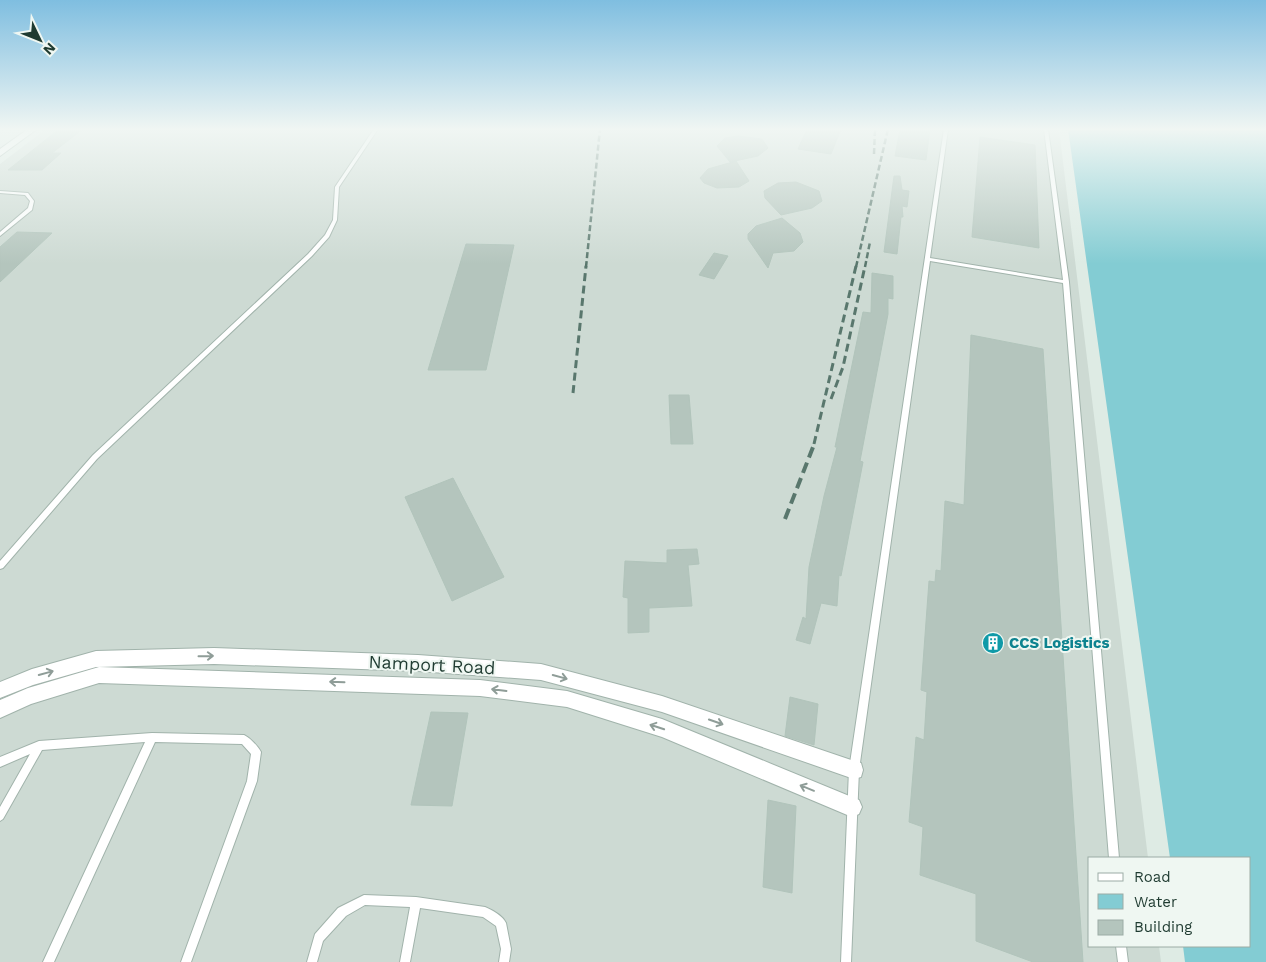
<svg xmlns="http://www.w3.org/2000/svg" width="1266" height="962" font-family="'Work Sans',sans-serif">
  <style>
    .built { fill: #cddad3 }
    .water { fill: #83ccd3 }
    .building { fill: #b4c5bd; stroke: #b1c4bb }
    .lines { fill: none; stroke-linecap: round; stroke-linejoin: round }
    .lane-casing { stroke: #a1b3ab; stroke-width: 2 }
    .street-casing { stroke: #a1b3ab; stroke-width: 2 }
    .lane { fill: #fff; fill-rule: evenodd }
    .street { fill: #fff; fill-rule: evenodd }
    .rail-far2 { stroke: #59776d; stroke-width: 2.5; stroke-dasharray: 6 3; stroke-linecap: butt }
    .rail-far1 { stroke: #59776d; stroke-width: 3; stroke-dasharray: 8 4.5; stroke-linecap: butt }
    .rail { stroke: #59776d; stroke-width: 4; stroke-dasharray: 11 5.5; stroke-linecap: butt }
    .oneway { stroke: #8f9d98 }
    .labels { text-anchor: middle; stroke-width: 4; stroke-linejoin: round; paint-order: stroke }
    .culture-label { font-size: 15px; font-weight: bold; fill: #0d838f; stroke: #eff7f2; text-anchor: start }
    .near-street-label { font-size: 18px; fill: #1f3b31; stroke: #eff7f2 }
  </style>
  <rect width="100%" height="100%" fill="#deebe4"/>
  <polygon class="built" points="46,129 1059,129 1148,858 1090,858 1090,946 1159,946 1161,962 0,962 0,164"/>
  <polygon class="water" points="1068,129 1266,129 1266,962 1185,962 1183,946 1250,946 1250,858 1170,858"/>
  <g class="building">
    <polygon points="59,129 83,129 52,153 61,153 42,170 8,170"/>
    <polygon points="807,129 841,129 831,154 798,149"/>
    <polygon points="900,129 930,129 926,160 895,156"/>
    <polygon points="738,136 762,139 768,148 758,156 730,162 717,146 725,138"/>
    <polygon points="980,137 1035,145 1039,248 972,237"/>
    <polygon points="736,161 749,181 739,187 717,188 704,183 700,178 708,169"/>
    <polygon points="894,176 900,176 902,190 909,191 907,207 902,206 903,217 901,217 897,254 884,252"/>
    <polygon points="796,182 819,191 822,201 812,208 781,215 765,198 764,191 778,183"/>
    <polygon points="782,218 800,233 803,242 794,251 773,253 768,268 748,239 748,234 756,226"/>
    <polygon points="17,232 52,233 0,282 0,247"/>
    <polygon points="466,244 514,245 486,370 428,370"/>
    <polygon points="714,253 728,256 714,279 699,275"/>
    <polygon points="872,273 893,276 893,299 888,298 888,314 860,461 863,462 841,576 839,575 837,606 821,603 810,644 796,640 803,617 806,619 809,567 824,496 837,447 835,447 863,312 871,313"/>
    <polygon points="971,335 1043,349 1083,962 1033,962 976,941 976,894 920,875 923,827 909,822 916,737 924,740 927,692 921,690 929,581 935,582 936,570 941,571 945,501 964,505"/>
    <polygon points="669,395 689,395 693,444 671,444"/>
    <polygon points="453,478 504,577 452,601 405,497"/>
    <polygon points="697,549 699,564 688,565 692,606 649,608 649,632 628,633 628,598 623,597 625,561 667,563 667,550"/>
    <polygon points="790,697 818,704 814,745 785,736"/>
    <polygon points="431,712 468,713 452,806 411,805"/>
    <polygon points="768,800 796,806 792,893 763,887"/>
  </g>
  <g class="lines">
    <g class="lane-casing">
      <g id="lane">
        <polygon points="374,129 378,129 339,187 337,220 329,237 312,256 97,459 3,568 0,569 0,561 93,455 308,254 325,235 333,220 335,187"/>
        <polygon points="944,129 948,129 930,258 1063,280 1044,129 1048,129 1069,282 1119,858 1109,858 1063,283 930,261 859,770 851,962 841,962 849,770"/>
        <polygon points="0,191 28,193 34,201 32,210 0,236 0,232 28,208 30,201 25,195 0,193"/>
        <path d="M152 733 244 735C250 738 258 746 261 752L257 781 191 962H181L247 781 251 754 242 744 155 742 54 962H43L145 742 42 750 3 819 0 821V807L30 754 0 767V757L39 741Z"/>
        <path d="M364 895 416 897 485 907C492 910 503 916 506 923L511 949 509 962H499L501 949 496 926 483 917 420 908 410 962H400L410 907 365 905 346 916 323 941 317 962H307L315 934 338 908Z"/>
        <polygon points="1116,946 1126,946 1128,962 1118,962"/>
      </g>
    </g>
    <g class="street-casing">
      <g id="street">
        <polygon points="28,129 37,129 0,156 0,149"/>
        <polygon points="214,648 418,655 541,664 662,696 854,761 861,763 863,770 861,777 854,779 662,712 541,680 418,671 214,664 96,667 33,685 0,698 0,682 32,669 96,651"/>
        <polygon points="99,667 480,680 567,691 662,719 859,800 862,807 859,814 852,817 662,737 567,707 480,696 99,683 31,704 0,718 0,700 28,688"/>
      </g>
    </g>
    <use href="#lane" class="lane"/>
    <use href="#street" class="street"/>
    <g class="rail-far2">
      <polyline points="874,154 875,129"/>
      <polyline points="586,267 600,129"/>
      <polyline points="856,267 888,129"/>
      <polyline points="865,267 870,242"/>
    </g>
    <g class="rail-far1">
      <polyline points="573,393 586,266"/>
      <polyline points="831,399 843,367 865,266"/>
      <polyline points="814,444 856,266"/>
    </g>
    <polyline class="rail" points="785,519 815,442"/>
  </g>
  <defs><path id="oneway-shaft" d="M-6 0H5M1.5-3L5.5 0L1.5 3" fill="none" stroke-width="1.6" stroke-linecap="round" stroke-linejoin="round" transform="scale(1.25)"/></defs>
  <g class="oneway">
    <use href="#oneway-shaft" transform="translate(206 656) rotate(-1)"/>
    <use href="#oneway-shaft" transform="translate(46 673) rotate(-15)"/>
    <use href="#oneway-shaft" transform="translate(560 677) rotate(15)"/>
    <use href="#oneway-shaft" transform="translate(337 682) rotate(-178)"/>
    <use href="#oneway-shaft" transform="translate(499 690) rotate(-173)"/>
    <use href="#oneway-shaft" transform="translate(716 722) rotate(19)"/>
    <use href="#oneway-shaft" transform="translate(657 727) rotate(-162)"/>
    <use href="#oneway-shaft" transform="translate(807 788) rotate(-158)"/>
  </g>
  <linearGradient id="sky" x2="0" y2="1"><stop stop-color="#7fbee0"/><stop offset="0.49" stop-color="#f0f6f3"/><stop offset="1" stop-color="#f0f6f3" stop-opacity="0"/></linearGradient>
  <rect width="1266" height="264" fill="url(#sky)"/>
  <defs>
    <g id="building-disc" transform="scale(1.125)"><circle r="9.5" fill="#0f9aa8" stroke="#eff7f2"/><path d="M-4-6H4V6H1V3H-1V6H-4ZM-2.5-4.3h1.7v1.8h-1.7ZM.8-4.3h1.7v1.8H.8ZM-2.5-1h1.7V.8h-1.7ZM.8-1h1.7V.8H.8Z" fill="#fff"/></g>
  </defs>
  <g fill-rule="evenodd">
    <use href="#building-disc" x="993" y="643"/>
  </g>
  <g class="labels">
    <g class="culture-label">
      <text x="1009" y="648">CCS Logistics</text>
    </g>
    <g class="near-street-label">
      <text transform="translate(432 665) rotate(3)" y="6">Namport Road</text>
    </g>
  </g>
  <rect x="1088" y="857" width="162" height="90" fill="#eff7f2" stroke="#9caca5"/>
  <rect x="1098" y="873" width="25" height="8" fill="#ffffff" stroke="#9caca5"/>
  <text x="1134" y="882" font-size="15" fill="#1f3b31">Road</text>
  <rect x="1098" y="894" width="25" height="15" fill="#83ccd3" stroke="#9caca5"/>
  <text x="1134" y="907" font-size="15" fill="#1f3b31">Water</text>
  <rect x="1098" y="920" width="25" height="15" fill="#b4c5bd" stroke="#9caca5"/>
  <text x="1134" y="932" font-size="15" fill="#1f3b31">Building</text>
  <g transform="translate(40 40) rotate(133)" stroke="#eff7f2" stroke-width="4" paint-order="stroke">
  <path d="M0-4L9 19L0 12L-9 19Z" fill="#1f3b31"/>
  <text y="-8" font-size="14" font-weight="bold" text-anchor="middle" fill="#1f3b31">N</text>
  </g>
</svg>
